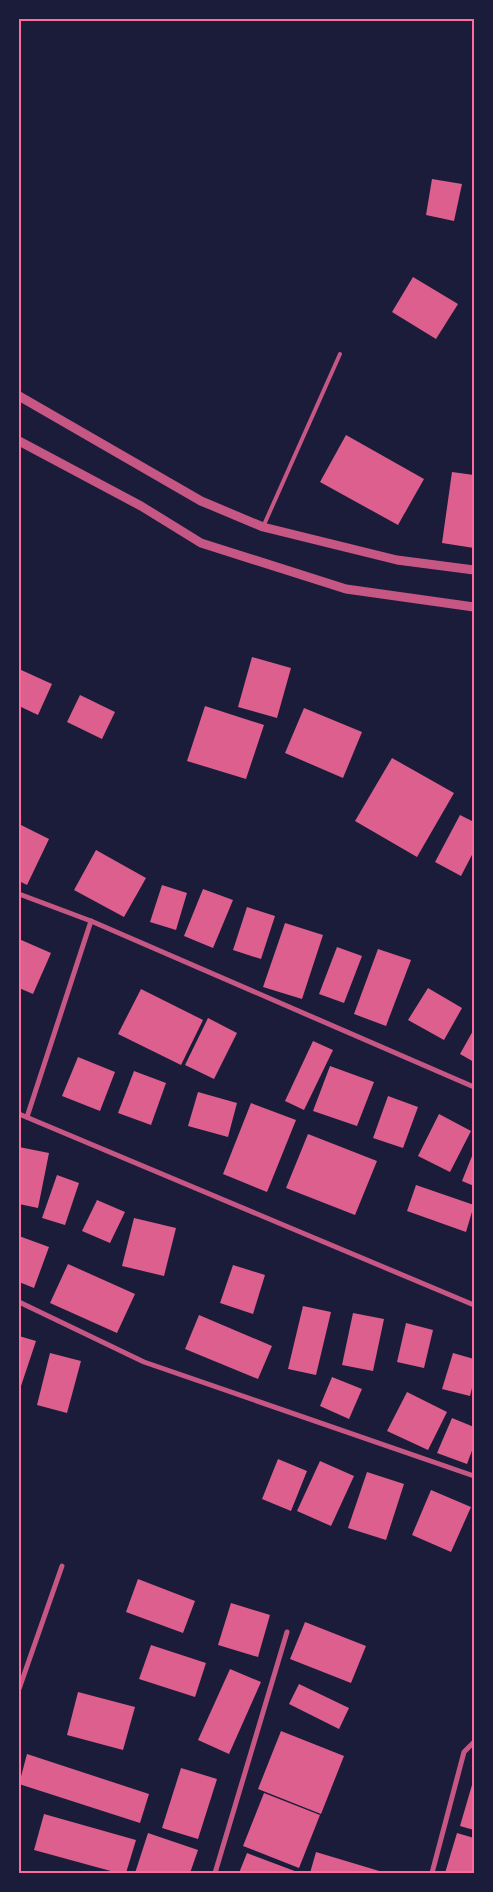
<svg xmlns="http://www.w3.org/2000/svg" width="493" height="1892" font-family="'DejaVu Sans',sans-serif">
  <style>
    .building { fill: #dd5f8e }
    .lines { fill: none; stroke-linecap: round; stroke-linejoin: round }
    .service { stroke: #c65784; stroke-width: 4 }
    .minor { stroke: #c65784; stroke-width: 5 }
    .tertiary { stroke: #c65784; stroke-width: 9 }
    .neatline { fill: none; stroke: #ff6b9d; stroke-width: 2 }
  </style>
  <rect width="100%" height="100%" fill="#1b1b3a"/>
  <g class="building">
    <polygon points="432,179 462,184 454,221 426,215"/>
    <polygon points="413,277 458,304 436,339 392,312"/>
    <polygon points="346,435 424,479 398,525 320,482"/>
    <polygon points="452,472 474,475 474,548 442,543"/>
    <polygon points="252,657 291,668 277,718 238,707"/>
    <polygon points="19,669 52,684 38,715 19,706"/>
    <polygon points="80,695 115,712 102,739 67,722"/>
    <polygon points="205,706 264,725 246,779 187,761"/>
    <polygon points="304,708 362,732 343,778 285,753"/>
    <polygon points="392,758 454,793 417,857 355,821"/>
    <polygon points="460,815 474,822 474,851 461,876 435,862"/>
    <polygon points="19,824 49,839 27,885 19,881"/>
    <polygon points="96,850 146,878 124,917 74,890"/>
    <polygon points="162,885 187,893 176,930 150,922"/>
    <polygon points="203,889 233,900 213,948 184,936"/>
    <polygon points="247,907 275,916 261,959 233,950"/>
    <polygon points="285,923 323,935 302,999 263,987"/>
    <polygon points="19,939 51,953 33,994 19,988"/>
    <polygon points="337,947 362,956 344,1003 319,994"/>
    <polygon points="378,949 411,960 386,1026 354,1014"/>
    <polygon points="428,988 462,1008 444,1040 408,1020"/>
    <polygon points="141,989 203,1020 181,1065 118,1034"/>
    <polygon points="208,1018 237,1033 214,1079 185,1065"/>
    <polygon points="474,1029 474,1062 460,1054"/>
    <polygon points="313,1041 333,1050 304,1110 285,1101"/>
    <polygon points="78,1057 115,1072 100,1111 62,1096"/>
    <polygon points="330,1066 374,1082 357,1126 313,1111"/>
    <polygon points="134,1071 166,1083 151,1125 118,1113"/>
    <polygon points="198,1092 237,1103 228,1137 188,1126"/>
    <polygon points="388,1096 418,1107 403,1148 373,1138"/>
    <polygon points="251,1103 296,1120 267,1192 223,1174"/>
    <polygon points="439,1114 471,1131 450,1172 418,1156"/>
    <polygon points="308,1134 377,1161 355,1215 286,1188"/>
    <polygon points="19,1147 49,1153 38,1208 19,1204"/>
    <polygon points="474,1151 474,1186 462,1181"/>
    <polygon points="57,1175 79,1183 65,1225 42,1218"/>
    <polygon points="416,1185 474,1205 466,1232 407,1211"/>
    <polygon points="97,1200 125,1212 110,1243 82,1231"/>
    <polygon points="134,1218 176,1228 164,1276 122,1266"/>
    <polygon points="19,1236 49,1247 34,1288 19,1282"/>
    <polygon points="68,1264 135,1294 117,1333 50,1303"/>
    <polygon points="233,1265 265,1275 253,1314 220,1303"/>
    <polygon points="303,1306 331,1312 316,1375 288,1369"/>
    <polygon points="353,1313 384,1319 373,1371 342,1365"/>
    <polygon points="199,1315 272,1346 258,1379 185,1349"/>
    <polygon points="406,1323 433,1330 424,1368 397,1362"/>
    <polygon points="19,1336 36,1341 19,1392"/>
    <polygon points="50,1353 81,1361 67,1413 37,1405"/>
    <polygon points="453,1353 474,1359 474,1380 470,1396 442,1389"/>
    <polygon points="332,1377 362,1389 349,1419 320,1406"/>
    <polygon points="407,1392 447,1412 428,1450 387,1431"/>
    <polygon points="452,1418 474,1427 474,1445 467,1464 437,1453"/>
    <polygon points="278,1459 307,1471 291,1511 262,1499"/>
    <polygon points="320,1461 354,1476 331,1526 297,1511"/>
    <polygon points="367,1472 404,1484 386,1540 348,1528"/>
    <polygon points="431,1490 471,1507 451,1552 412,1535"/>
    <polygon points="138,1579 195,1601 183,1633 126,1612"/>
    <polygon points="231,1603 270,1615 258,1657 218,1645"/>
    <polygon points="305,1622 366,1646 351,1683 290,1659"/>
    <polygon points="151,1645 206,1663 195,1697 139,1679"/>
    <polygon points="230,1669 261,1682 229,1754 198,1740"/>
    <polygon points="299,1684 349,1708 339,1729 289,1704"/>
    <polygon points="78,1692 135,1707 123,1750 67,1735"/>
    <polygon points="281,1731 344,1756 321,1814 258,1789"/>
    <polygon points="27,1754 149,1794 140,1823 19,1784"/>
    <polygon points="181,1768 217,1779 198,1839 162,1828"/>
    <polygon points="474,1778 474,1830 460,1826"/>
    <polygon points="264,1793 320,1815 299,1868 243,1846"/>
    <polygon points="44,1814 136,1840 126,1873 118,1873 34,1850"/>
    <polygon points="148,1833 198,1850 190,1873 135,1873"/>
    <polygon points="457,1833 474,1838 474,1873 445,1873"/>
    <polygon points="316,1852 386,1873 310,1873"/>
    <polygon points="247,1853 300,1873 239,1873"/>
  </g>
  <g class="lines">
    <polyline class="service" points="263,527 340,354"/>
    <g class="minor">
      <polyline points="19,894 91,921 474,1087"/>
      <polyline points="19,1114 474,1305"/>
      <polyline points="27,1117 91,921"/>
      <polyline points="19,1302 144,1362 474,1476"/>
      <polyline points="19,1689 62,1566"/>
      <polyline points="215,1873 287,1632"/>
      <polyline points="432,1873 464,1752 474,1742"/>
    </g>
    <g class="tertiary">
      <polyline points="19,396 201,501 263,527 397,560 474,570"/>
      <polyline points="19,441 141,506 201,543 346,589 474,607"/>
    </g>
  </g>
  <rect width="493" height="1892" fill="none" stroke="#1b1b3a" stroke-width="40"/>
  <rect x="20" y="20" width="453" height="1852" class="neatline"/>
</svg>
